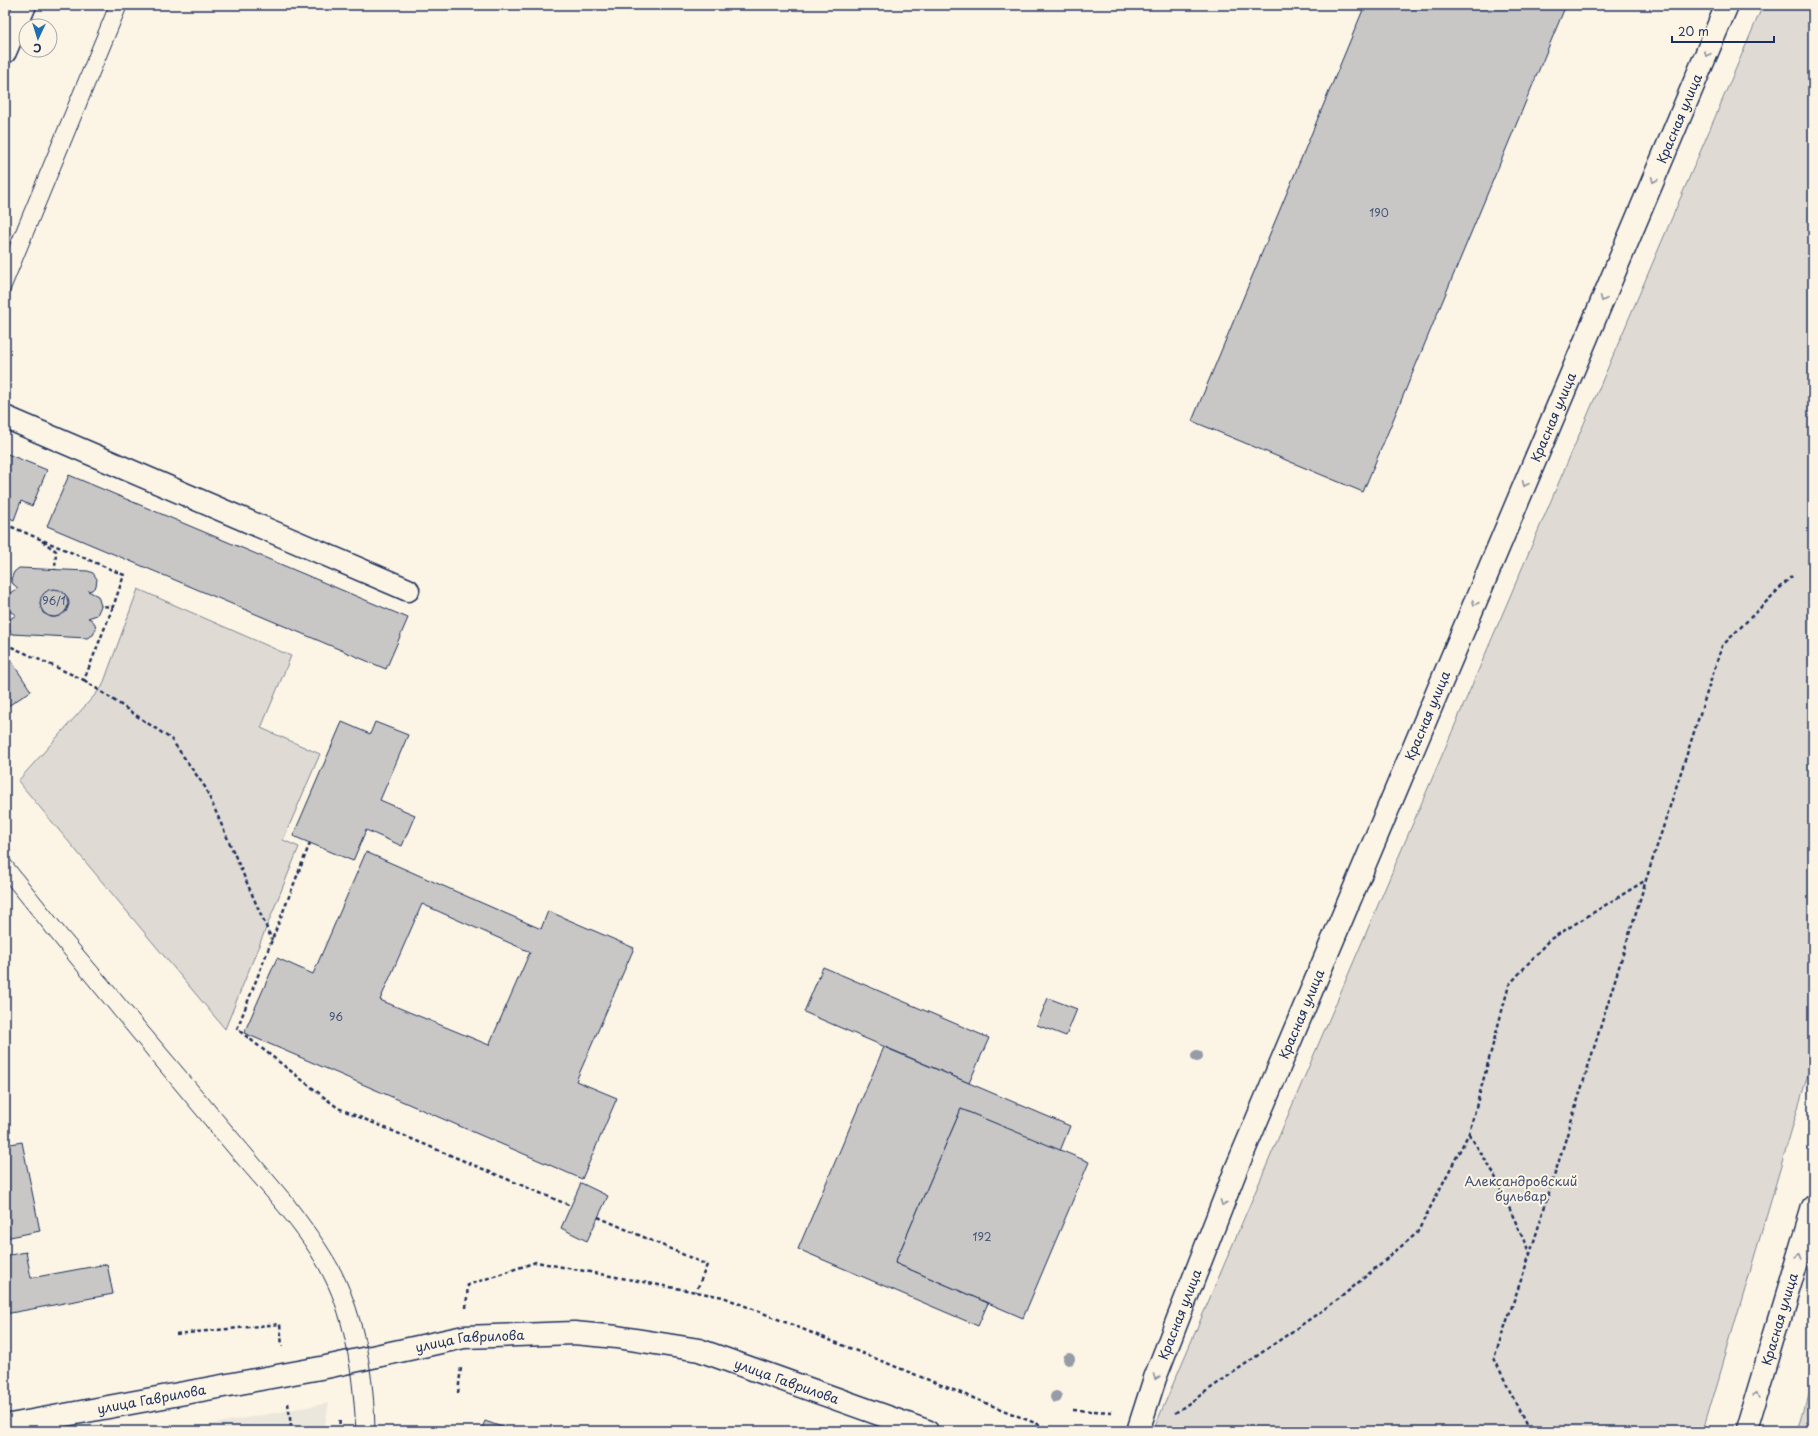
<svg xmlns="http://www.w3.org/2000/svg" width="1818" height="1436" font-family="'Playpen Sans',sans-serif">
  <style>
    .built { fill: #ece7dc }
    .green { fill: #dfdbd4; stroke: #7d8599 }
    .building { fill: #c8c7c6; stroke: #1b2f5e; fill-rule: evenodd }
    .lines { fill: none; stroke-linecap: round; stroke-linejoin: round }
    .minor-casing { stroke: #1b2f5e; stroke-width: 25 }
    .major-casing { stroke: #1b2f5e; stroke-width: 25 }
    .path { stroke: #1b2f5e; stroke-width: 2.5; stroke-dasharray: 4 3; stroke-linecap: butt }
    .minor { stroke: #fcf5e5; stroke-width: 22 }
    .major { stroke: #fcf5e5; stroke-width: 22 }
    .tram { stroke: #1b2f5e; stroke-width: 1 }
    .tree { fill: #969ba8 }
    .oneway { stroke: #8c92a2 }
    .labels { text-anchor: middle; stroke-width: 4; stroke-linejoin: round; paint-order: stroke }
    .number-label { font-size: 11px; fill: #465578 }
    .street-label { font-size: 13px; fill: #1b2f5e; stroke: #fcf5e5 }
    .park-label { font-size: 13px; fill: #425176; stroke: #fcf5e5 }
  </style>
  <rect width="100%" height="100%" fill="#fcf5e5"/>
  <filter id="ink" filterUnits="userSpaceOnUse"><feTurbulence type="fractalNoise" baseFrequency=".025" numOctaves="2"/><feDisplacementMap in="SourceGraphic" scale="8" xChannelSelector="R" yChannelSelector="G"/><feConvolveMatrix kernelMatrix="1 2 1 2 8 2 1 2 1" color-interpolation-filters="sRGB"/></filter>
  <g filter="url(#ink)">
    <polygon class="built" points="329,1403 324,1431 173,1431"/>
    <g class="green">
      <polygon points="1763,5 1813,5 1813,1057 1703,1431 1153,1431"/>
      <polygon points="138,589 291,656 261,728 320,754 283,840 299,847 225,1029 18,781 102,687"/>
      <polygon points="1813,1377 1813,1431 1798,1431"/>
    </g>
    <g class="building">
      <polygon points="1365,5 1566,5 1363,492 1192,421"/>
      <polygon points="5,453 47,470 32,506 21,501 14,520 5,516"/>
      <polygon points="69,475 408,618 386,669 47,526"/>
      <path d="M19 568 88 571 93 573 97 579 96 586 92 590 88 591 98 596 101 606 97 615 88 618 92 620 95 624 96 629 93 635 87 638 12 634 9 629V623L10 619 16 615 8 610 6 600 10 593 18 588 13 584 11 579 14 572ZM53 589 63 592 68 598 69 604 66 612 56 617H51L43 613 40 604 43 595Z"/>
      <circle cx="54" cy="603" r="14"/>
      <polygon points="6,653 31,691 5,708 5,654"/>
      <polygon points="342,722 370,734 375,722 408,735 380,800 415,815 402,846 366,830 353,861 293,836"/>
      <path d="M366 852 541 929 548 911 634 948 576 1081 617 1098 582 1179 244 1033 277 958 313 974ZM422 904 530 952 489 1045 380 1000Z"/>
      <polygon points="823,967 989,1038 969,1083 804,1012"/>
      <polygon points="1048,998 1077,1009 1066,1036 1037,1025"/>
      <polygon points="884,1047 1070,1126 1060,1151 961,1109 895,1263 988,1303 978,1326 798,1249"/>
      <polygon points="961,1109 1089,1162 1023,1318 895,1263"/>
      <polygon points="22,1142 40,1231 5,1238 5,1145"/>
      <polygon points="581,1183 608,1196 587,1241 561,1228"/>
      <polygon points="26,1252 31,1278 107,1264 113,1294 5,1314 5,1256"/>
      <polygon points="485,1421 513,1431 481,1431"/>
    </g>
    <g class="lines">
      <g class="minor-casing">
        <g id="minor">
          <polyline points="5,417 408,590"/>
          <path id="s1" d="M5 1426 326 1367 464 1337 574 1333 617 1337 699 1350 927 1431"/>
        </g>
      </g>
      <g class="major-casing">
        <g id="major">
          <polyline points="5,52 25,5"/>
          <path id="s2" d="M1138 1431 1155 1378 1237 1167 1727 5"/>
          <path id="s3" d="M1746 1431 1813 1207"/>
        </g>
      </g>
      <g class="path">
        <polyline points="5,524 124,575 113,607 101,606"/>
        <polyline points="42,541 56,551 55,570"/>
        <polyline points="5,644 84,680 113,607"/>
        <polyline points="84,680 171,739 205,787 272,940"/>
        <polyline points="310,843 237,1029 338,1108 571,1206"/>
        <polyline points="1469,1134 1493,1172 1530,1254"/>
        <polyline points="598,1217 707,1265 696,1292"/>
        <polyline points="466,1308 468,1285 536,1262 723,1297 1055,1431"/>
        <polyline points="176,1334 280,1324 282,1346"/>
        <polyline points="458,1393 461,1367"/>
        <polyline points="288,1403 291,1426"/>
        <polyline points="1073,1410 1113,1412"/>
        <polyline points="1175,1413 1340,1298 1417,1233 1469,1133 1509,985 1549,940 1646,880"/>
        <polyline points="339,1431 340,1417"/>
        <polyline points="1529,1431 1494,1358 1530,1254 1646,880 1722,646 1792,576"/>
      </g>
      <use href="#minor" class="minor"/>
      <use href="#major" class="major"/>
      <g class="tram">
        <polyline points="5,256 109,5"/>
        <polyline points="5,303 128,5"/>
        <path d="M5 853 67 931 291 1196C309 1220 327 1244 341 1270 365 1318 374 1377 375 1431"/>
        <path d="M5 881C77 972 152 1061 226 1150 260 1191 300 1230 324 1278 347 1323 353 1380 356 1431"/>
      </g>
    </g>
    <g class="tree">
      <circle cx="1197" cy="1056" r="6"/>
      <circle cx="1069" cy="1359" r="6"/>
      <circle cx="1056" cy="1397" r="6"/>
    </g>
    <defs><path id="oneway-chevron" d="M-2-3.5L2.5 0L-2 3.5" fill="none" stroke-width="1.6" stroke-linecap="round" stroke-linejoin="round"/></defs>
    <g class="oneway">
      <use href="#oneway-chevron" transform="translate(1707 54) rotate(113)"/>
      <use href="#oneway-chevron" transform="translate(1654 180) rotate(113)"/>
      <use href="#oneway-chevron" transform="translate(1603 299) rotate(113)"/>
      <use href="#oneway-chevron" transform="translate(1525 484) rotate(113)"/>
      <use href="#oneway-chevron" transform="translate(1475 603) rotate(113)"/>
      <use href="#oneway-chevron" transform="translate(1223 1203) rotate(111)"/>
      <use href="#oneway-chevron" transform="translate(1799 1256) rotate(-73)"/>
      <use href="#oneway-chevron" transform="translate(1156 1377) rotate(110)"/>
      <use href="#oneway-chevron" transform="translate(1757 1394) rotate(-73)"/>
    </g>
  </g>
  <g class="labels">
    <g class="number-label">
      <text x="1379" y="217">190</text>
      <text x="54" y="605">96/1</text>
      <text x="336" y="1021">96</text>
      <text x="982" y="1241">192</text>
    </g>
    <g class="street-label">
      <text dy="5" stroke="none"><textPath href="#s2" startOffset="1420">Красная улица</textPath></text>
      <text dy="5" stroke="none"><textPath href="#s2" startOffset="1096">Красная улица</textPath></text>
      <text dy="5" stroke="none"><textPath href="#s2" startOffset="772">Красная улица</textPath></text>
      <text dy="5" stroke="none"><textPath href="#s2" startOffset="448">Красная улица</textPath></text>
      <text dy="5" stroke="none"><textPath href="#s2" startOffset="124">Красная улица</textPath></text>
      <text dy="5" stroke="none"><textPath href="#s3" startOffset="117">Красная улица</textPath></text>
      <text dy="5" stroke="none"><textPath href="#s1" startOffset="473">улица Гаврилова</textPath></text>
      <text dy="5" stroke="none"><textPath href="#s1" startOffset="797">улица Гаврилова</textPath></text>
      <text dy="5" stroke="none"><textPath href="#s1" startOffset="149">улица Гаврилова</textPath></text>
    </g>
    <g class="park-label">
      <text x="1521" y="1186">Александровский<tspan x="1521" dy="15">бульвар</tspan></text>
    </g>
  </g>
  <rect width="1818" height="1436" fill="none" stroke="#fcf5e5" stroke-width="20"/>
  <rect x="10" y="10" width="1798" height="1416" fill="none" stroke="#1b2f5e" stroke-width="1.5" filter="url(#ink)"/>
  <g transform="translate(38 38) rotate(184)"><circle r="19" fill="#fcf5e5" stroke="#a2a6af"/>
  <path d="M0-3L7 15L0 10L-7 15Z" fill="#1f6fb2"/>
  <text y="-6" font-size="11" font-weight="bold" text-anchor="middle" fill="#1b2f5e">С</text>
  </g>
  <path d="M1672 36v6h102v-6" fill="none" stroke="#1b2f5e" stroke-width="2"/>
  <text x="1678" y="36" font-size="12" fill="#1b2f5e" stroke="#fcf5e5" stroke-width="3" paint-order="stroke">20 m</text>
</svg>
